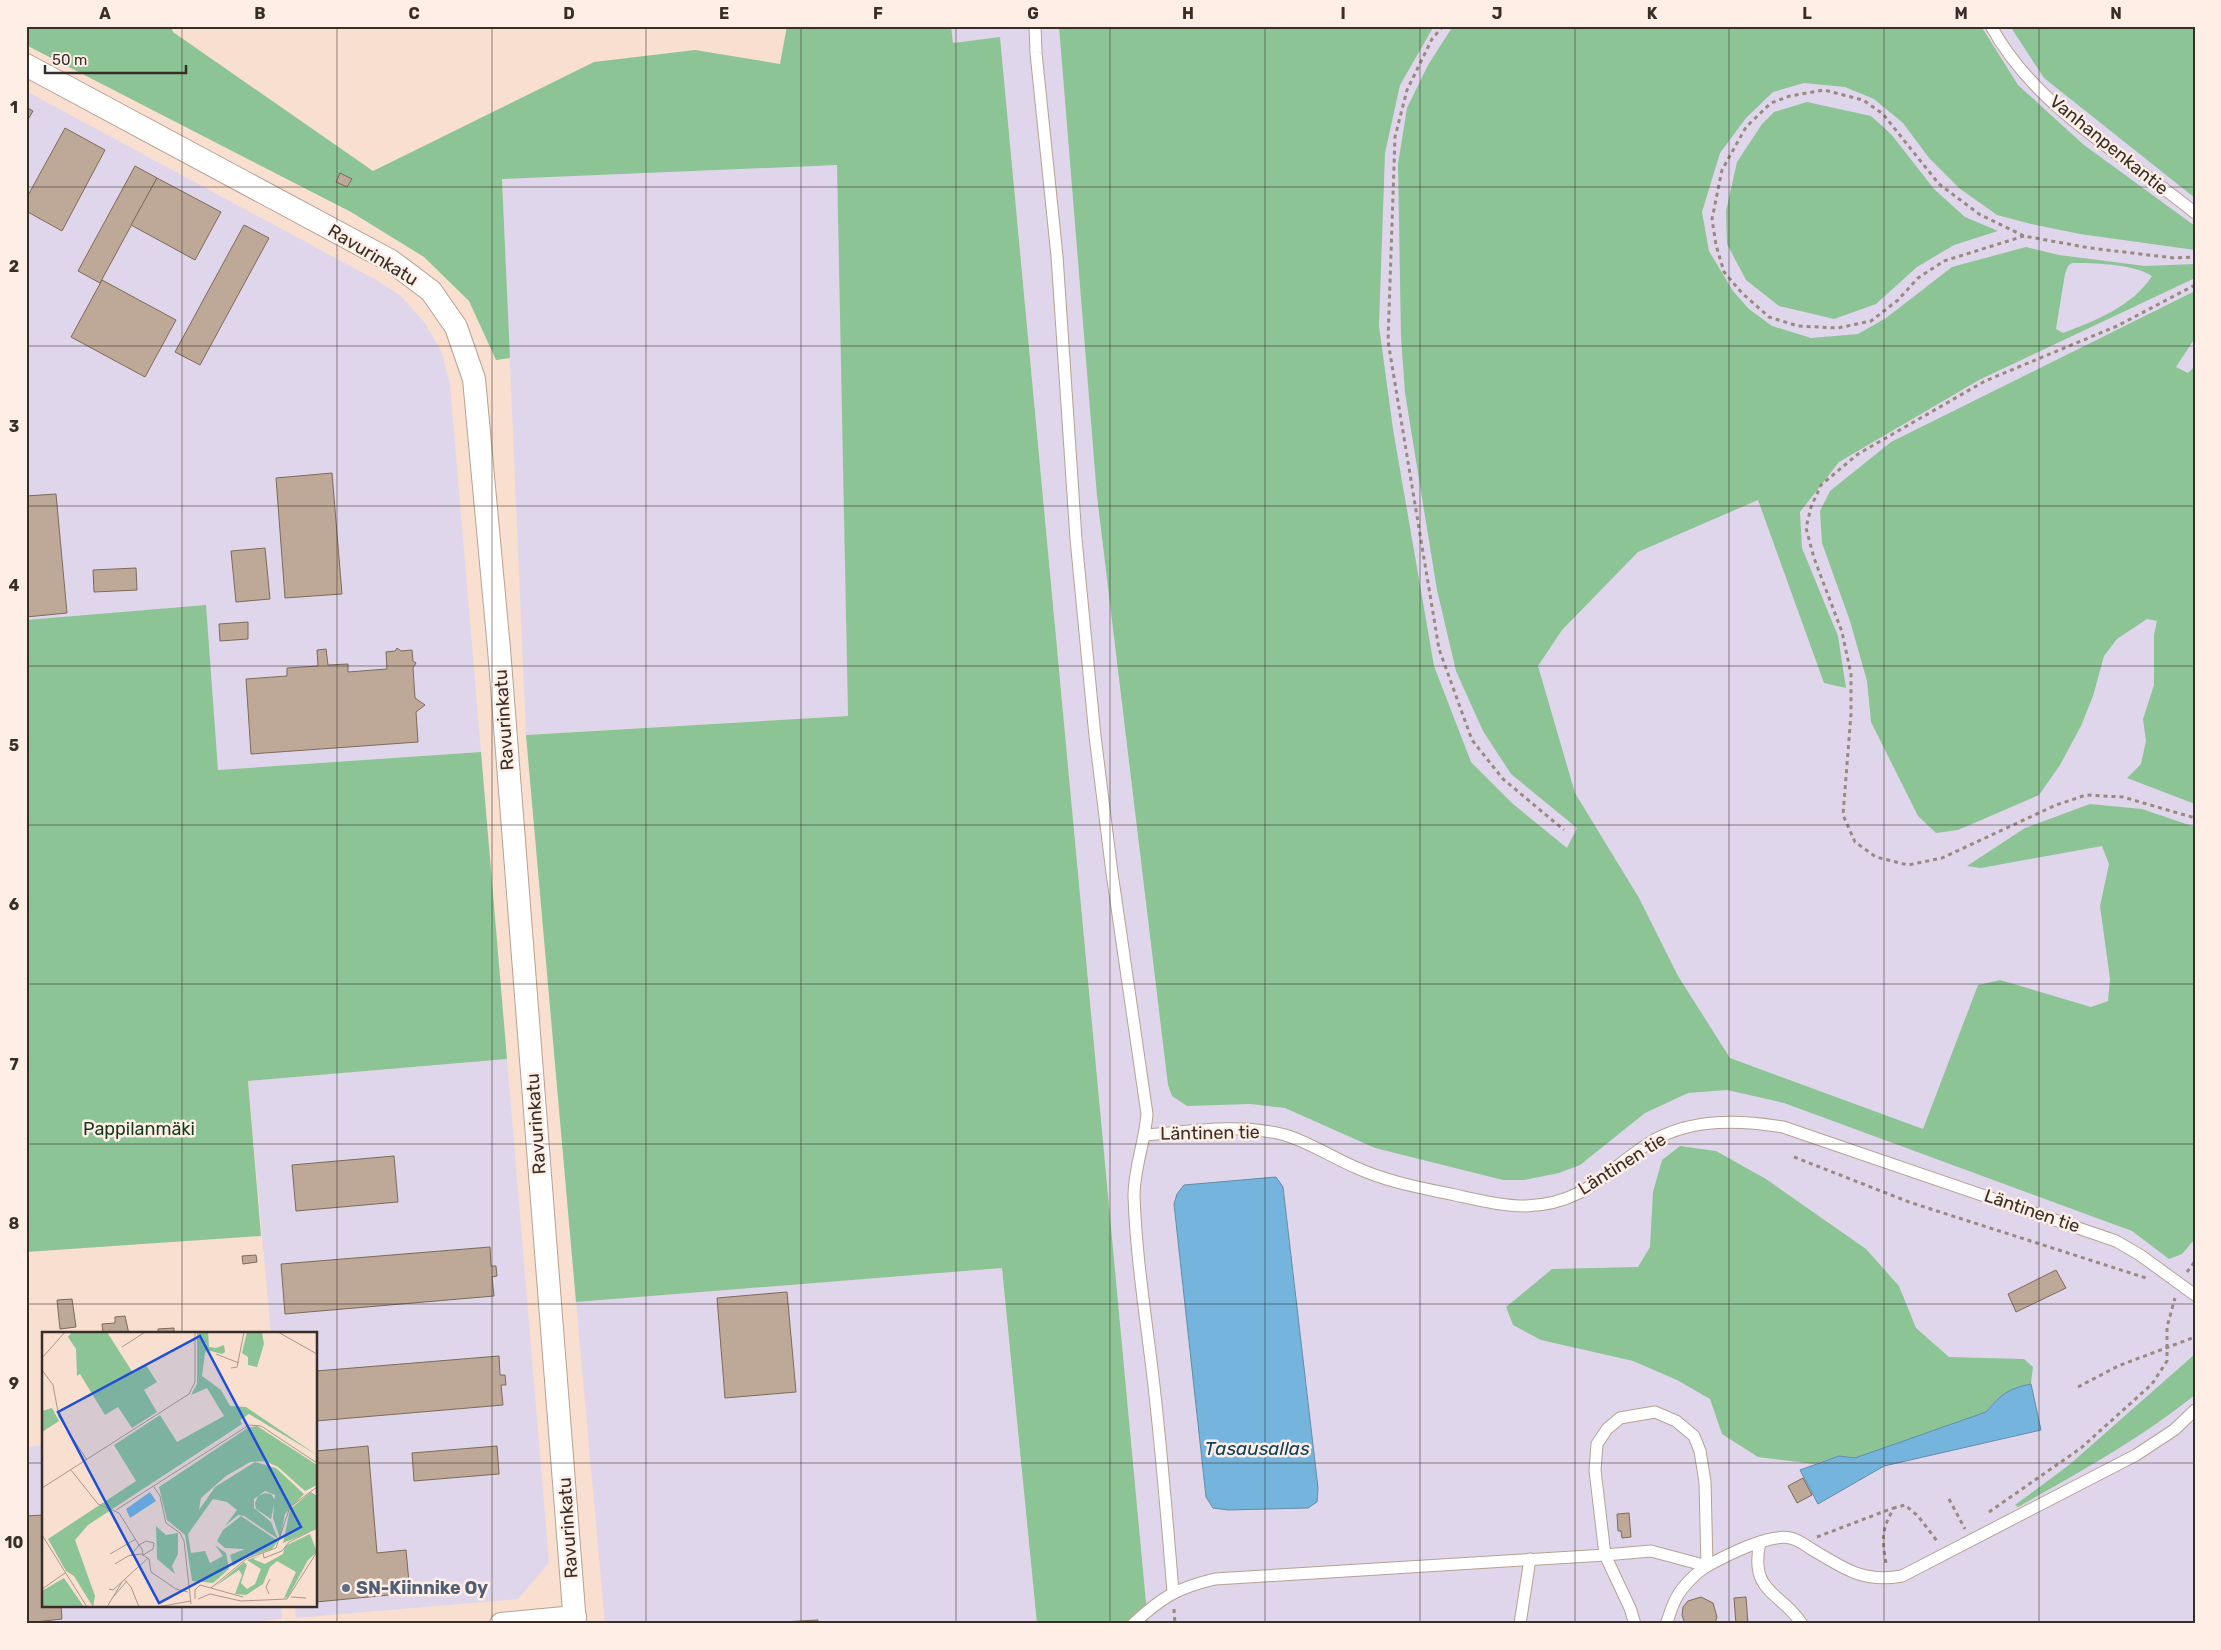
<svg xmlns="http://www.w3.org/2000/svg" width="2221" height="1650" font-family="Rubik,sans-serif">
  <style>
    .industrial { fill: #dfd6eb }
    .green { fill: #8dc496; fill-rule: evenodd }
    .water { fill: #75b5dd; stroke: #638ca7 }
    .building { fill: #bea998; stroke: #7d6a5a }
    .lines { fill: none; stroke-linecap: round; stroke-linejoin: round }
    .service-casing { stroke: #b8a192; stroke-width: 13 }
    .minor-casing { stroke: #b8a192; stroke-width: 24 }
    .path { stroke: #9a897e; stroke-width: 3; stroke-dasharray: 4 4; stroke-linecap: butt }
    .service { stroke: #fff; stroke-width: 11 }
    .minor { stroke: #fff; stroke-width: 22 }
    .grid { fill: none; stroke: #382e28; stroke-width: 1; stroke-opacity: 0.55 }
    .service-dot { fill: #5c6f8a; stroke: #feeee5; stroke-width: 2 }
    .labels { text-anchor: middle; stroke-width: 5; stroke-linejoin: round; paint-order: stroke }
    .street-label { font-size: 18px; fill: #382e28; stroke: #feeee5 }
    .park-label { font-size: 18px; fill: #113a1c; stroke: #feeee5 }
    .service-label { font-size: 18px; font-weight: bold; fill: #4e5e75; stroke: #feeee5; text-anchor: start }
    .water-label { font-size: 19px; font-style: italic; fill: #0d415c; stroke: #feeee5 }
    .inset-road { fill: none; stroke: #ab988c; stroke-width: 1 }
    .view { fill: #1d4ed8; fill-opacity: 0.15; stroke: #1d4ed8; stroke-width: 2.5 }
    .inset-edge { fill: none; stroke: #382e28; stroke-width: 2.5 }
    .neatline { fill: none; stroke: #382e28; stroke-width: 2 }
    .grid-label { font-size: 16px; text-anchor: middle; font-weight: bold; fill: #382e28 }
  </style>
  <rect width="100%" height="100%" fill="#f8dfcf"/>
  <g class="industrial">
    <polygon points="951,26 2195,26 2195,1624 1148,1624 1000,37 953,43"/>
    <polygon points="26,91 378,281 401,296 425,323 442,353 450,385 481,752 26,784"/>
    <polygon points="838,164 848,716 526,735 502,178"/>
    <polygon points="507,1059 549,1563 518,1599 296,1618 295,1606 316,1606 316,1334 271,1334 248,1081"/>
    <polygon points="1002,1268 1037,1624 605,1624 576,1302"/>
    <polygon points="44,1445 44,1606 281,1606 282,1619 226,1624 26,1624 26,1447"/>
  </g>
  <g class="green">
    <polygon points="26,26 171,26 173,32 373,171 594,62 695,50 780,64 787,26 951,26 953,43 1000,37 1148,1624 1037,1624 1002,1268 576,1302 526,735 848,716 837,165 502,179 510,358 496,360 469,301 424,257 351,212 26,45"/>
    <path d="M1059 26H1434L1400 85 1385 153 1379 326 1393 429 1434 666 1471 762 1513 804 1567 848 1577 828 1511 774 1483 731 1456 671 1437 590 1405 393 1401 337 1398 164 1407 108 1428 65 1453 26H1981L2018 85 2084 145 2195 226V250L2080 234 2031 224 1997 215 1959 188 1929 158 1903 123 1874 99 1845 87 1804 83 1773 92 1746 118 1720 153 1702 212 1709 251 1733 291 1749 309 1772 326 1811 338 1858 334 1886 318 1952 267 2026 247 2059 255 2145 266 2195 264V278L1979 380 1839 462 1800 512 1802 548 1838 636 1846 688 1824 683 1758 500 1638 552 1562 630 1538 666 1575 793 1639 898 1678 976 1730 1058 1923 1129 1978 985 2000 980 2091 1007 2108 1001 2110 979 2100 906 2109 864 2102 846 1981 868 1967 866 2025 828 2090 804 2142 809 2195 827V1239L2182 1254 2169 1259 2132 1231 1784 1103 1727 1090 1688 1093 1645 1113 1580 1165 1559 1173 1524 1180H1503L1375 1148 1285 1108 1250 1104 1187 1106 1172 1096 1168 1085 1097 496ZM2072 263C2094 263 2134 264 2152 276 2133 306 2095 321 2063 333L2056 329 2065 274 2068 266Z"/>
    <polygon points="2010,26 2195,26 2195,198 2044,78"/>
    <polygon points="1807,102 1871,116 1891,134 1934,189 1965,217 1998,231 1954,245 1917,267 1876,304 1834,319 1779,306 1746,280 1727,244 1726,211 1737,162 1762,124 1774,112"/>
    <polygon points="2195,291 2195,338 2176,367 2188,373 2195,366 2195,804 2127,778 2141,764 2146,741 2143,719 2154,685 2154,635 2157,621 2147,619 2117,639 2104,656 2093,696 2081,726 2060,765 2039,795 1958,830 1936,833 1918,816 1871,722 1867,681 1850,621 1822,543 1820,511 1830,491 1891,442"/>
    <polygon points="206,605 218,770 481,752 507,1059 248,1081 261,1236 26,1252 26,620"/>
    <path d="M1680 1146 1716 1151 1766 1179 1866 1249 1899 1286 1916 1328 1949 1357 2024 1359 2033 1367 2031 1384C2008 1389 2001 1394 1986 1412L1855 1458 1839 1456 1814 1464 1758 1457 1722 1434 1710 1399 1677 1380 1633 1361 1541 1340 1513 1325 1506 1307 1552 1269 1638 1267 1650 1247 1653 1192 1662 1160Z"/>
    <path d="M2195 1354V1395C2140 1439 2078 1473 2018 1507L2015 1505 2069 1465Z"/>
  </g>
  <g class="water">
    <polygon points="1276,1177 1283,1187 1318,1488 1317,1502 1308,1508 1228,1510 1213,1508 1206,1497 1174,1204 1177,1194 1184,1185"/>
    <path d="M2031 1384 2041 1430 1884 1466 1818 1504 1800 1470 1839 1456 1855 1458 1986 1412C2002 1394 2007 1389 2031 1384Z"/>
  </g>
  <g class="building">
    <polygon points="26,107 33,111 26,123"/>
    <polygon points="65,128 105,150 62,231 26,211 26,199"/>
    <polygon points="135,166 157,178 100,283 78,271"/>
    <polygon points="340,173 352,179 347,187 336,182"/>
    <polygon points="157,178 221,212 195,260 131,225"/>
    <polygon points="244,225 269,238 200,365 175,352"/>
    <polygon points="102,280 176,320 145,377 71,337"/>
    <polygon points="332,473 342,594 285,598 276,478"/>
    <polygon points="56,494 67,613 26,617 26,496"/>
    <polygon points="265,548 270,599 236,602 231,551"/>
    <polygon points="136,568 137,590 94,592 93,570"/>
    <polygon points="248,622 248,639 220,641 219,624"/>
    <polygon points="397,648 401,651 412,650 413,661 416,663 413,668 415,698 425,705 416,712 418,742 251,754 246,679 287,676 287,668 318,666 317,650 326,649 328,665 348,664 348,672 387,669 386,652 395,651"/>
    <polygon points="394,1156 398,1202 296,1211 292,1165"/>
    <polygon points="490,1247 491,1266 496,1266 497,1276 492,1277 494,1296 285,1314 281,1264"/>
    <polygon points="256,1255 257,1262 243,1264 242,1256"/>
    <polygon points="2056,1270 2066,1288 2016,1312 2008,1294"/>
    <polygon points="787,1292 796,1392 725,1398 717,1298"/>
    <polygon points="72,1299 76,1327 60,1329 57,1300"/>
    <polygon points="125,1316 129,1334 103,1334 102,1324 115,1323 115,1317"/>
    <polygon points="174,1328 174,1334 158,1334 158,1329"/>
    <polygon points="499,1356 500,1375 505,1375 506,1385 501,1385 503,1405 316,1421 316,1371"/>
    <polygon points="368,1446 377,1553 406,1550 410,1593 316,1602 316,1451"/>
    <polygon points="497,1446 499,1474 414,1481 412,1453"/>
    <polygon points="1803,1478 1812,1495 1797,1503 1788,1486"/>
    <polygon points="1629,1513 1631,1537 1622,1538 1621,1531 1618,1531 1617,1514"/>
    <polygon points="44,1515 44,1606 61,1606 62,1619 26,1623 26,1516"/>
    <polygon points="1701,1597 1713,1603 1717,1617 1715,1623 1685,1624 1682,1615 1683,1607 1688,1601"/>
    <polygon points="1746,1597 1748,1624 1736,1624 1734,1598"/>
    <polygon points="818,1620 818,1624 781,1624 781,1622"/>
  </g>
  <g class="lines">
    <g class="service-casing">
      <g id="service">
        <path d="M1035 26 1036 53 1057 256 1076 539 1095 736 1112 873 1147 1114C1145 1142 1134 1168 1134 1196 1136 1254 1145 1312 1152 1369 1161 1443 1167 1518 1173 1592"/>
        <path d="M1991 26C2036 109 2125 155 2195 213"/>
        <path d="M1146 1135C1192 1131 1240 1123 1285 1135 1309 1142 1333 1158 1357 1168 1388 1182 1421 1188 1455 1195 1478 1200 1502 1206 1526 1206 1588 1204 1607 1168 1654 1140 1694 1118 1740 1120 1783 1127L2116 1241 2140 1255 2195 1295"/>
        <path d="M1760 1542C1749 1593 1780 1591 1802 1624"/>
        <path d="M1133 1624C1162 1597 1177 1588 1215 1579L1605 1555 1651 1551 1707 1566 1705 1482 1700 1451 1694 1436 1676 1421 1655 1412 1620 1418 1607 1429 1597 1444 1595 1470 1605 1555 1630 1608 1635 1624"/>
        <polyline points="1520,1624 1530,1559"/>
        <path d="M1666 1624C1670 1615 1672 1604 1678 1595 1684 1585 1697 1572 1707 1566 1725 1556 1770 1533 1790 1538 1798 1539 1806 1546 1813 1550 1845 1569 1863 1583 1902 1576L2136 1455 2174 1430 2195 1410"/>
      </g>
    </g>
    <g class="minor-casing">
      <g id="minor">
        <polyline points="26,65 391,261 431,291 456,327 474,379 499,649 575,1624"/>
        <polyline points="501,1624 575,1617"/>
      </g>
    </g>
    <g class="path">
      <polyline points="1443,26 1432,39 1407,90 1395,137 1388,341 1439,649 1472,740 1503,779 1564,830"/>
      <polyline points="2024,236 1944,261 1918,278 1898,300 1871,321 1838,328 1798,326 1769,317 1742,293 1724,272 1716,245 1712,219 1722,170 1746,127 1771,103 1790,96 1824,90 1863,100 1883,114 1939,184 1979,214 2024,236 2090,248 2174,258 2195,257"/>
      <polyline points="2195,285 2117,326 1985,381 1858,454 1821,485 1811,507 1806,528 1814,558 1842,632 1851,674 1851,714 1843,815 1855,842 1876,857 1908,865 1942,858 2056,805 2086,795 2123,797 2195,818"/>
      <polyline points="1794,1157 1909,1202 2146,1278"/>
      <polyline points="2187,1272 2195,1261"/>
      <polyline points="2078,1387 2118,1366 2195,1337"/>
      <polyline points="1949,1499 1965,1529"/>
      <polyline points="1989,1512 2081,1448 2152,1384 2167,1361 2167,1327 2175,1298"/>
      <polyline points="1817,1537 1893,1508"/>
      <path d="M1886 1563C1882 1539 1881 1530 1894 1508L1905 1505 1918 1516 1937 1541"/>
      <polyline points="1174,1609 1175,1624"/>
    </g>
    <use href="#service" class="service"/>
    <use href="#minor" class="minor"/>
  </g>
  <path class="grid" d="M182 26V1334M337 26V1624M492 26V1624M646 26V1624M801 26V1624M956 26V1624M1110 26V1624M1265 26V1624M1420 26V1624M1575 26V1624M1729 26V1624M1884 26V1624M2039 26V1624M26 187H2195M26 346H2195M26 506H2195M26 666H2195M26 825H2195M26 984H2195M26 1144H2195M26 1304H2195M26 1463H44M316 1463H2195M182 1606V1624"/>
  <circle class="service-dot" cx="346" cy="1588" r="5"/>
  <g class="labels">
    <g class="street-label">
      <text transform="translate(2109 145) rotate(39)" y="6">Vanhanpenkantie</text>
      <text transform="translate(373 255) rotate(31)" y="6">Ravurinkatu</text>
      <text transform="translate(504 720) rotate(-94)" y="6">Ravurinkatu</text>
      <text transform="translate(536 1124) rotate(-94)" y="6">Ravurinkatu</text>
      <text transform="translate(1210 1133) rotate(-1)" y="6">Läntinen tie</text>
      <text transform="translate(1622 1164) rotate(-32)" y="6">Läntinen tie</text>
      <text transform="translate(2032 1211) rotate(19)" y="6">Läntinen tie</text>
      <text transform="translate(568 1528) rotate(-94)" y="6">Ravurinkatu</text>
    </g>
    <g class="park-label">
      <text x="139" y="1135">Pappilanmäki</text>
    </g>
    <g class="service-label">
      <text x="356" y="1594">SN-Kiinnike Oy</text>
    </g>
    <g class="water-label">
      <text x="1257" y="1455">Tasausallas</text>
    </g>
  </g>
  <g transform="translate(42 1332)">
    <rect width="275" height="275" fill="#f8dfcf"/>
    <path d="M30 0H65L91 41 104 33 115 50 102 58 115 80 90 96 76 75 63 83 38 42 35 44 34 17 26 5ZM155 0H166L167 15 174 16 182 13 183 20 180 22 165 18 163 21 160 44 179 58 188 74 204 75 275 123 207 82 198 88 200 92 46 193 33 208 53 264 51 275 32 244 24 239 6 207 94 149 72 113 118 83 135 110 182 84 165 56 149 63 155 52ZM205 0H220L222 12 215 35 206 33V25L200 21ZM10 76 17 89 0 100V79ZM215 94 275 133V153L263 159 236 135 223 129 208 130 184 144 159 166 157 178 173 155 213 130 234 136 262 162 243 182 238 207 231 186 233 163 223 159 212 167V176L229 190 236 207 202 184 196 183 183 194 195 178 185 170 171 167 146 202 149 221 163 219 168 231 181 224 173 213 184 221 187 237 171 251 150 249 143 203 125 188 117 155 207 95ZM269 160 275 164V197L241 211 248 177ZM223 161 229 162 233 168 229 187 214 177 213 171 216 164ZM199 184 236 209 230 217 203 226 191 234 188 223 203 217 183 216 175 209 181 198ZM114 194 124 203 136 201V222L130 234 133 242 115 227ZM268 202 275 220 266 228 246 265 242 266 254 240 235 229 228 235 221 252 204 263 193 262 200 243 197 238 172 255 202 230 205 233 199 251 205 257 213 252 219 237 205 228 220 223 211 227 223 232 241 222 243 214ZM22 246 42 275H0V259Z" fill="#8dc496"/>
    <path d="M108 160 114 169 88 186 84 177Z" fill="#75b5dd"/>
    <path class="inset-road" d="M236 0 275 22M80 15 103 0M174 22 197 31M0 26 23 0M189 36 195 35 202 0M0 38 11 53 17 85 45 128M29 138 56 172 77 181 97 213 100 217 101 223 111 217 112 211 104 209 97 213 89 223M112 155 118 164 124 191 138 201 142 209 149 272M0 156 147 62 153 50V0M74 178 207 93 219 94 275 131M0 203 45 275M221 221 222 226 240 219 247 210 267 200M68 222 94 207M73 232 86 224 99 222 107 227 109 240 134 257 146 260M82 247 89 255 97 275M169 256 204 227 234 216 248 175 275 155M0 257 23 241M67 257 71 258 106 226M227 262 224 255 228 247M72 264 85 249M249 265 264 266M153 267V258L158 253 201 265M156 267 168 262 199 269 245 267 275 220M65 275 80 250M115 275 149 269"/>
    <path class="view" d="M158 4 259 195 117 271 16 80Z"/>
    <rect width="275" height="275" class="inset-edge"/>
  </g>
  <rect width="2221" height="1650" fill="none" stroke="#feeee5" stroke-width="55"/>
  <path d="M45 65v8h141v-8" fill="none" stroke="#382e28" stroke-width="2.5"/>
  <text x="52" y="65" font-size="15" fill="#382e28" stroke="#feeee5" stroke-width="4" paint-order="stroke">50 m</text>
  <rect x="28" y="28" width="2166" height="1594" class="neatline"/>
  <g class="grid-label">
    <text x="105" y="19">A</text>
    <text x="260" y="19">B</text>
    <text x="414" y="19">C</text>
    <text x="569" y="19">D</text>
    <text x="724" y="19">E</text>
    <text x="878" y="19">F</text>
    <text x="1033" y="19">G</text>
    <text x="1188" y="19">H</text>
    <text x="1343" y="19">I</text>
    <text x="1497" y="19">J</text>
    <text x="1652" y="19">K</text>
    <text x="1807" y="19">L</text>
    <text x="1961" y="19">M</text>
    <text x="2116" y="19">N</text>
    <text x="14" y="113">1</text>
    <text x="14" y="272">2</text>
    <text x="14" y="432">3</text>
    <text x="14" y="591">4</text>
    <text x="14" y="751">5</text>
    <text x="14" y="910">6</text>
    <text x="14" y="1070">7</text>
    <text x="14" y="1229">8</text>
    <text x="14" y="1389">9</text>
    <text x="14" y="1548">10</text>
  </g>
</svg>
